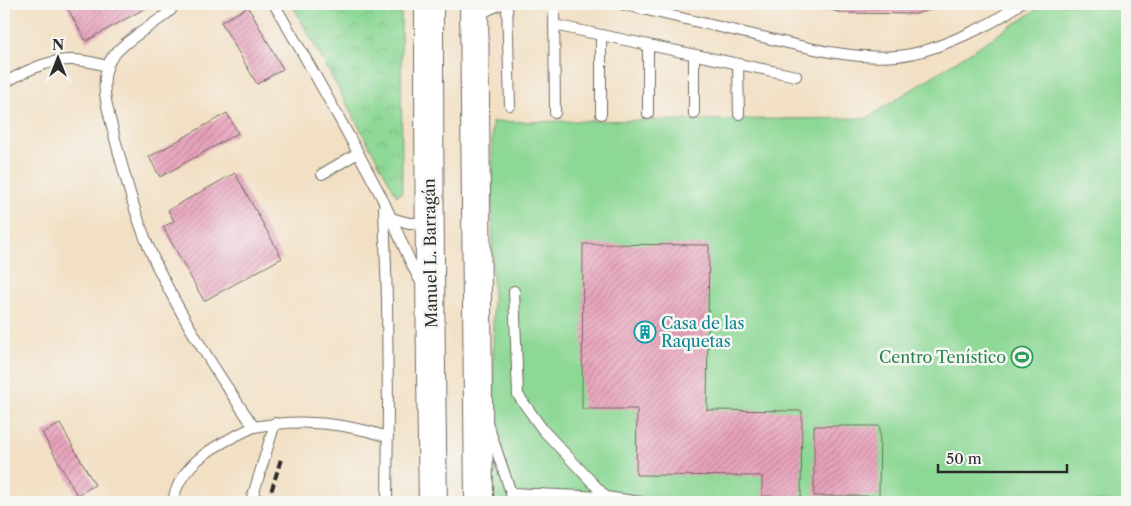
<svg xmlns="http://www.w3.org/2000/svg" width="1131" height="506" font-family="'Libre Caslon Text',serif">
  <style>
    .park { fill: url(#park-crowns); stroke: #5c8260 }
    .pitch { fill: #8dd895; stroke: #5c8260 }
    .building { fill: url(#building-hatch) }
    .lines { fill: none; stroke-linecap: round; stroke-linejoin: round }
    .lane-casing { stroke: #716a61; stroke-width: 12 }
    .highway-casing { stroke: #716a61; stroke-width: 30 }
    .lane { stroke: #fff; stroke-width: 10 }
    .highway { stroke: #fff; stroke-width: 28 }
    .rail { stroke: #2b2b2b; stroke-width: 4; stroke-dasharray: 8 4; stroke-linecap: butt }
    .labels { text-anchor: middle; stroke-width: 5; stroke-linejoin: round; paint-order: stroke }
    .street-label { font-size: 16px; fill: #2b2b2b; stroke: #f6f6f2 }
    .culture-label { font-size: 16px; fill: #0d838f; stroke: #f6f6f2; text-anchor: start }
    .leisure-label { font-size: 16px; fill: #27864d; stroke: #f6f6f2; text-anchor: end }
  </style>
  <defs>
    <pattern id="park-crowns" width="20" height="18" patternUnits="userSpaceOnUse" patternTransform="scale(1.25)"><rect width="20" height="18" fill="#8dd895"/><path d="M2 6a3 3 0 1 1 6 0M12 15a3 3 0 1 1 6 0" fill="none" stroke="#7aba81"/></pattern>
    <pattern id="building-hatch" width="6" height="6" patternUnits="userSpaceOnUse" patternTransform="scale(1.25)"><rect width="6" height="6" fill="#e8a2bc"/><path d="M-1 1l2-2M0 6l6-6M5 7l2-2" fill="none" stroke="#bc8499"/></pattern>
  </defs>
  <rect width="100%" height="100%" fill="#f6f6f2"/>
  <filter id="ink" filterUnits="userSpaceOnUse"><feTurbulence type="fractalNoise" baseFrequency=".02" numOctaves="2"/><feDisplacementMap in="SourceGraphic" scale="10" xChannelSelector="R" yChannelSelector="G"/><feConvolveMatrix kernelMatrix="1 2 1 2 8 2 1 2 1" color-interpolation-filters="sRGB"/></filter>
  <filter id="wash" filterUnits="userSpaceOnUse"><feTurbulence type="fractalNoise" baseFrequency=".0096" numOctaves="4" result="noise"/><feDisplacementMap in="SourceGraphic" scale="20" xChannelSelector="R" yChannelSelector="G"/><feGaussianBlur stdDeviation="1.12" result="paint"/><feColorMatrix in="noise" values="0 0 0 0 0 0 0 0 0 0 0 0 0 0 0 0 0 1.4 0 .05"/><feComposite in="paint" operator="in"/></filter>
  <g filter="url(#wash)">
    <rect width="100%" height="100%" fill="#f2e0c5"/>
    <polygon class="park" points="292,4 401,4 402,192 397,196"/>
    <polygon class="pitch" points="1044,4 1127,4 1127,502 494,502 492,122 867,118 1041,7"/>
    <g id="blocks">
      <g class="building">
        <polygon points="65,4 153,4 86,41"/>
        <polygon points="805,4 951,4 916,14 843,13"/>
        <polygon points="248,7 283,69 257,84 221,22"/>
        <polygon points="227,113 238,133 160,177 149,157"/>
        <polygon points="235,173 282,258 204,301 163,227 174,221 168,210"/>
        <polygon points="583,244 709,245 707,410 802,411 801,497 762,496 762,476 636,475 637,409 582,409"/>
        <polygon points="60,424 95,485 77,495 42,433"/>
        <polygon points="814,426 880,426 879,496 814,496"/>
      </g>
    </g>
  </g>
  <g filter="url(#ink)">
    <use href="#blocks" fill-opacity="0" stroke="#716a61" stroke-width="1"/>
    <g class="lines">
      <g class="lane-casing">
        <g id="lane">
          <path d="M173 4 171 10 164 16C148 28 114 47 108 65 99 89 110 115 115 139 127 183 138 227 158 268 185 324 219 376 254 427 300 418 343 422 388 437"/>
          <path d="M274 4C311 67 347 131 381 196 396 226 406 257 423 286"/>
          <polyline points="507,4 510,105"/>
          <polyline points="554,4 555,113"/>
          <path d="M621 4C665 14 710 25 754 35 801 46 849 60 897 56 920 54 942 45 963 36 982 28 1003 17 1019 4"/>
          <polyline points="477,15 501,4"/>
          <polyline points="554,25 796,76"/>
          <polyline points="648,45 648,114"/>
          <polyline points="694,55 694,114"/>
          <polyline points="738,64 739,114"/>
          <path d="M4 83C29 69 54 56 84 61 92 62 100 64 107 66"/>
          <polyline points="601,114 601,35"/>
          <polyline points="322,174 358,153"/>
          <polyline points="384,208 387,299 388,409 387,502"/>
          <polyline points="391,218 409,223 429,223"/>
          <polyline points="514,291 518,395 543,430 606,497 605,502"/>
          <polyline points="488,425 511,493 512,502"/>
          <polyline points="511,493 606,497 641,502"/>
          <path d="M173 502C179 462 221 442 254 427"/>
          <polyline points="251,502 275,423"/>
        </g>
      </g>
      <g class="highway-casing">
        <g id="highway">
          <path d="M429 4C429 170 430 336 433 502"/>
          <polyline points="474,4 479,502"/>
        </g>
      </g>
      <use href="#lane" class="lane"/>
      <use href="#highway" class="highway"/>
      <polyline class="rail" points="268,502 281,459"/>
    </g>
  </g>
  <defs>
    <g id="building-ring" transform="scale(1.125)"><circle r="9.5" fill="#f6f6f2" stroke="#0f9aa8" stroke-width="1.5"/><path d="M-4-6H4V6H1V3H-1V6H-4ZM-2.5-4.3h1.7v1.8h-1.7ZM.8-4.3h1.7v1.8H.8ZM-2.5-1h1.7V.8h-1.7ZM.8-1h1.7V.8H.8Z" fill="#0f9aa8"/></g>
    <g id="stadium-ring" transform="scale(1.125)"><circle r="9.5" fill="#f6f6f2" stroke="#2e9e5b" stroke-width="1.5"/><path d="M0-5a6.5 5 0 1 0 0 10a6.5 5 0 1 0 0-10ZM-3.5-1.8h7v3.6h-7Z" fill="#2e9e5b"/></g>
  </defs>
  <g fill-rule="evenodd">
    <use href="#building-ring" x="645" y="332"/>
    <use href="#stadium-ring" x="1022" y="357"/>
  </g>
  <g class="labels">
    <g class="street-label">
      <text transform="translate(430 253) rotate(-91)" y="6">Manuel L. Barragán</text>
    </g>
    <g class="culture-label">
      <text x="661" y="329">Casa de las<tspan x="661" dy="18">Raquetas</tspan></text>
    </g>
    <g class="leisure-label">
      <text x="1006" y="363">Centro Tenístico</text>
    </g>
  </g>
  <rect width="1131" height="506" fill="none" stroke="#f6f6f2" stroke-width="20"/>
  <g transform="translate(58 58)" stroke="#f6f6f2" stroke-width="4" paint-order="stroke">
  <path d="M0-4L9 19L0 12L-9 19Z" fill="#2b2b2b"/>
  <text y="-8" font-size="14" font-weight="bold" text-anchor="middle" fill="#2b2b2b">N</text>
  </g>
  <path d="M938 464v8h129v-8" fill="none" stroke="#2b2b2b" stroke-width="2.5"/>
  <text x="946" y="464" font-size="15" fill="#2b2b2b" stroke="#f6f6f2" stroke-width="4" paint-order="stroke">50 m</text>
</svg>
